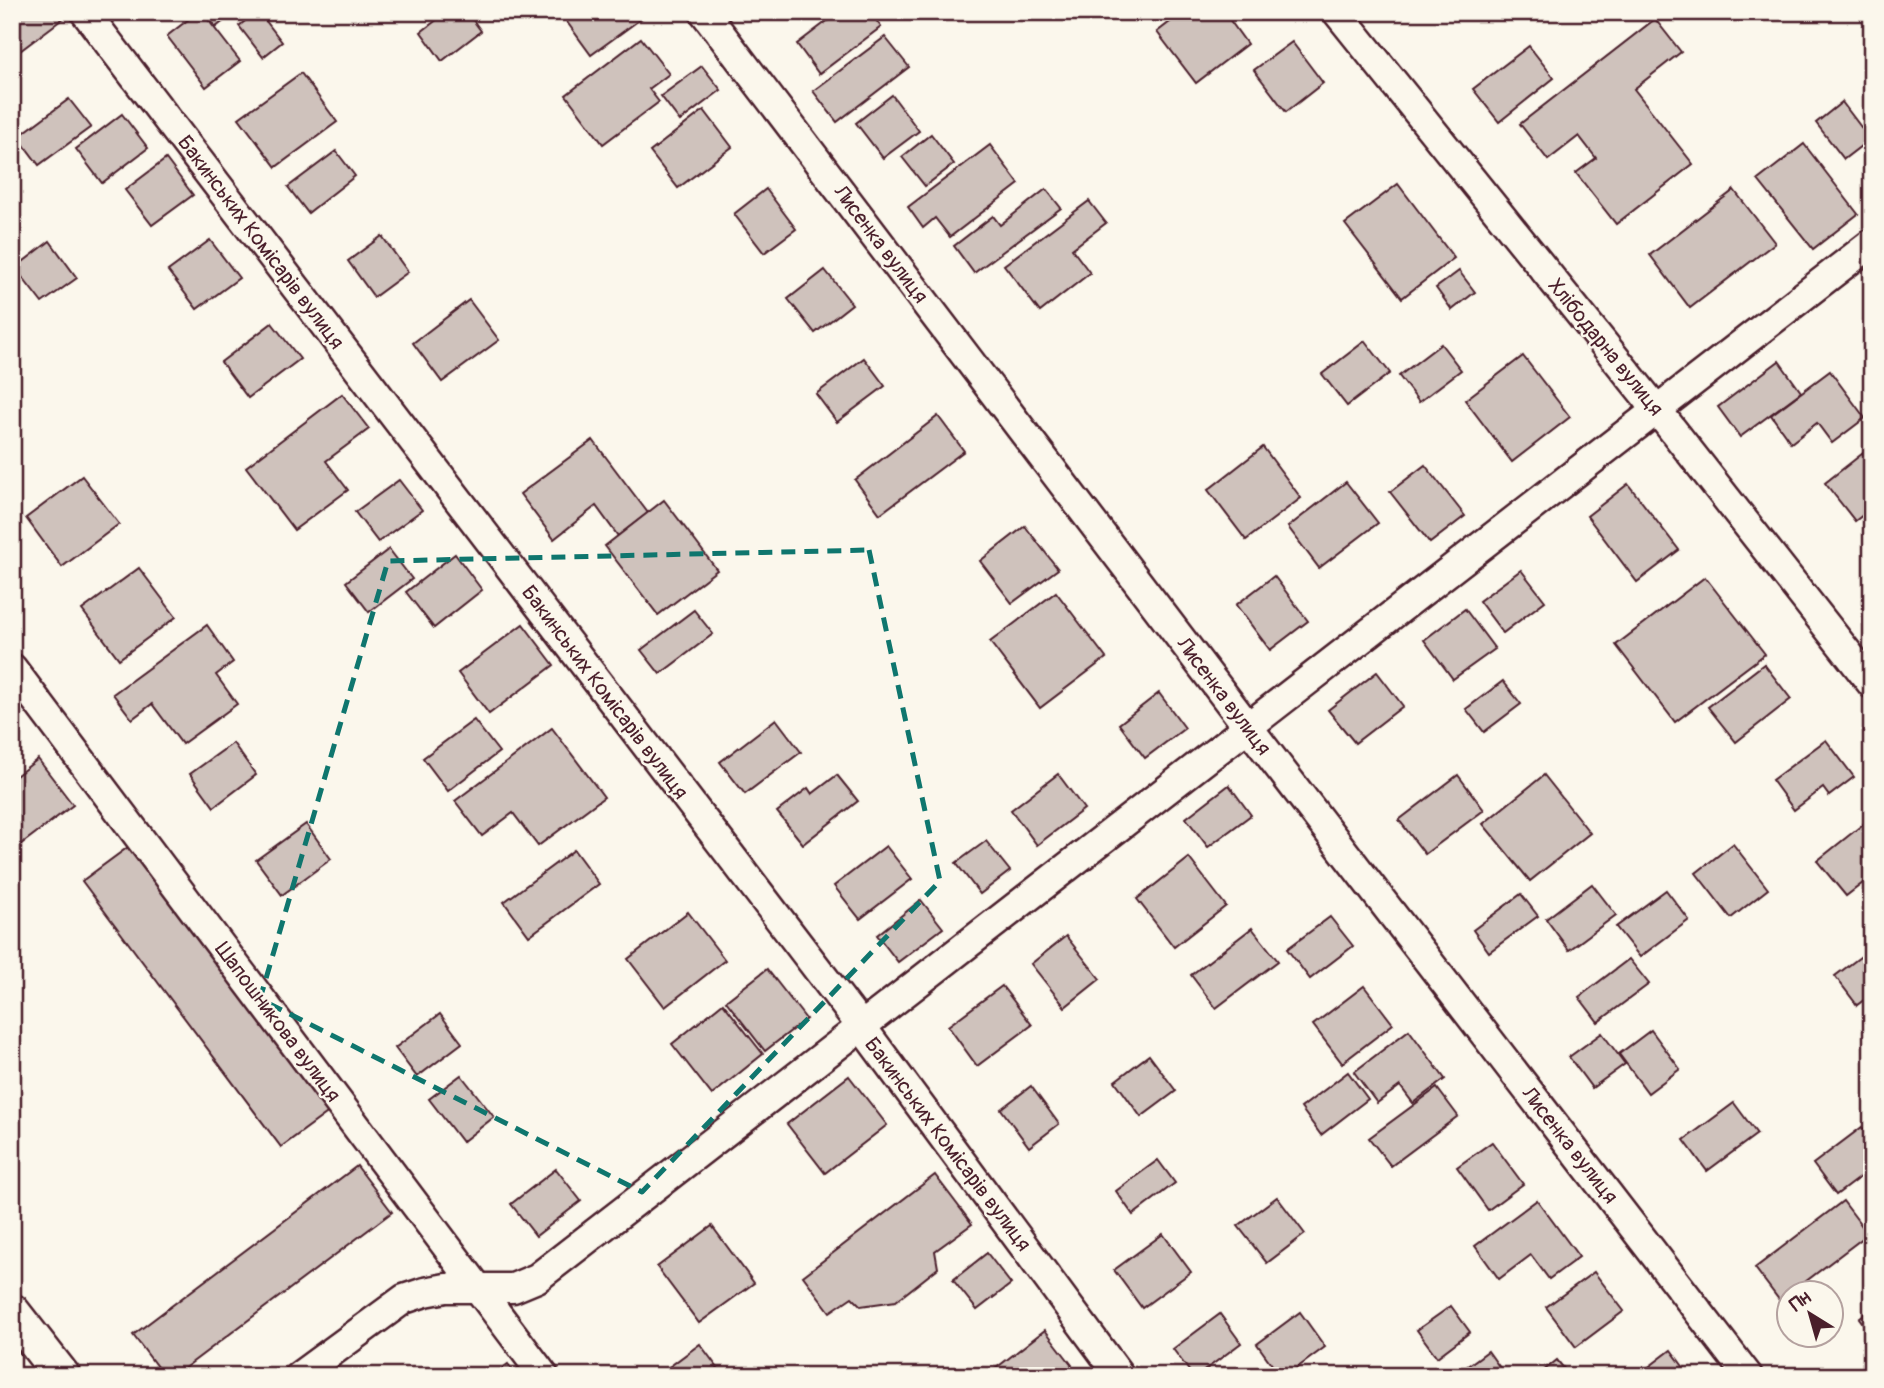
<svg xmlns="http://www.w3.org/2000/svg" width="1884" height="1388" font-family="Pangolin,sans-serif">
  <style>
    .building { fill: #cfc2bc; stroke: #4a1f2b; stroke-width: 2 }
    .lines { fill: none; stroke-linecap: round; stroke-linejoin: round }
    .minor-casing { stroke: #4a1f2b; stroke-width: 33 }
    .tertiary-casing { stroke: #4a1f2b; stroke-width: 40 }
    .minor { stroke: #fbf7ec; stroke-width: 28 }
    .tertiary { stroke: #fbf7ec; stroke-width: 35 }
    .marked { fill: none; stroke: #0f766e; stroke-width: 5; stroke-dasharray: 14 9; stroke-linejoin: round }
    .labels { text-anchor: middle; stroke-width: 5; stroke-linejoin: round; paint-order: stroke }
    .street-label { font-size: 21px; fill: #4a1f2b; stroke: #fbf7ec }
  </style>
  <rect width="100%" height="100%" fill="#fbf7ec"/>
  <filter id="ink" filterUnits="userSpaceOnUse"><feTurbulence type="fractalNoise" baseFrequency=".0143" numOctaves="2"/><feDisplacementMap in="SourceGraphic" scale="14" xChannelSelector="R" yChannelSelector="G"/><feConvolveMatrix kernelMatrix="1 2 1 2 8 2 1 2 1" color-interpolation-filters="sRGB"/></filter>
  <g filter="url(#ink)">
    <g class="building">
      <polygon points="12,12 68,12 69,14 12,57"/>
      <polygon points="198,12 202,12 240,61 206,87 167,36"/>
      <polygon points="204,12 235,12 216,27"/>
      <polygon points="256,12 259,12 282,42 263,57 239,26"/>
      <polygon points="447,12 467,12 481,31 442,61 421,32"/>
      <polygon points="571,12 644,12 646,15 591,55 564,18"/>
      <polygon points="839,12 870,12 881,27 819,74 797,44"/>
      <polygon points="1183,12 1224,12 1247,44 1196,83 1157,32"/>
      <polygon points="1655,19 1681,52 1634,89 1693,164 1616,224 1576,173 1596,158 1579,136 1548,160 1520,124"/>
      <polygon points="885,37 909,67 837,122 813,91"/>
      <polygon points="641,38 669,74 649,89 659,102 603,144 566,95"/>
      <polygon points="1292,42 1323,83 1286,112 1254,70"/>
      <polygon points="1529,46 1554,78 1499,122 1473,89"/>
      <polygon points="702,66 721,90 680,121 661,96"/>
      <polygon points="301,73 337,122 276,167 239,118"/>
      <polygon points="892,95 919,131 883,158 856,123"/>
      <polygon points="69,99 91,127 39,165 18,137"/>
      <polygon points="1842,102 1870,139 1844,159 1816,123"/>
      <polygon points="704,110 732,147 678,188 650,152"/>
      <polygon points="122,114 148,148 102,183 76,149"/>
      <polygon points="931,134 954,164 925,186 902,157"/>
      <polygon points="1804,144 1858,214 1813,249 1758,180"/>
      <polygon points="990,145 1019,184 950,237 935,218 923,228 908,207"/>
      <polygon points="336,151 355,176 308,213 288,187"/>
      <polygon points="166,159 193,195 152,225 125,190"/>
      <polygon points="1398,184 1454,258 1402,298 1345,224"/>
      <polygon points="766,189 796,229 764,253 734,214"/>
      <polygon points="1046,189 1061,208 974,273 954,246 993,216 1000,225"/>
      <polygon points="1734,190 1775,243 1690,308 1650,255"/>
      <polygon points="1089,201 1106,223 1072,249 1090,273 1040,312 1004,265"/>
      <polygon points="382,236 408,272 374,297 348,261"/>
      <polygon points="210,240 239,278 197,309 168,271"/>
      <polygon points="50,241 77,278 42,303 15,268"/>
      <polygon points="825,270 852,304 815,333 788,299"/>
      <polygon points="1459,271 1475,292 1452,310 1436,288"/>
      <polygon points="469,300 499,340 442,382 413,343"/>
      <polygon points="272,323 300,359 248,398 221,362"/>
      <polygon points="1365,341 1390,373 1347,406 1322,374"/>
      <polygon points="1441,344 1461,370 1419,402 1399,376"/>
      <polygon points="1523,356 1570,417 1512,462 1465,400"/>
      <polygon points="864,358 885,386 837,422 816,394"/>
      <polygon points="1779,361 1801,392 1740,437 1718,407"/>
      <polygon points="1830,371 1865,418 1832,443 1817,423 1791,443 1771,415"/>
      <polygon points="342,394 369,429 326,461 348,490 294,530 246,467"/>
      <polygon points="938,416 964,451 880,514 855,480"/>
      <polygon points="593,440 648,513 618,536 596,506 554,539 520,494"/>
      <polygon points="1872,446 1872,508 1855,521 1825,483"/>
      <polygon points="1263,447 1301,498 1246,540 1208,490"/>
      <polygon points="1425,465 1465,516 1430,543 1390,492"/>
      <polygon points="82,476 119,524 62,567 26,518"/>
      <polygon points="399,480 422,510 378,542 355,512"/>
      <polygon points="1346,482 1378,523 1319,568 1288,527"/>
      <polygon points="1628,484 1679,550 1637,582 1587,516"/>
      <polygon points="664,500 717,570 658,615 605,546"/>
      <polygon points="1025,526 1058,569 1012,603 980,561"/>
      <polygon points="389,549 412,579 369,612 346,582"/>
      <polygon points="455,554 482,590 434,628 406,592"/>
      <polygon points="139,568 176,617 119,659 82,610"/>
      <polygon points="1521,570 1545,601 1503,633 1479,601"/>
      <polygon points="1274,576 1308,621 1270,650 1236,605"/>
      <polygon points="1705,577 1765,654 1675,722 1616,645"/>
      <polygon points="1056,592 1106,658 1040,708 990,642"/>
      <polygon points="1465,609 1495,649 1453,679 1424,640"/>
      <polygon points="694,610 713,634 660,674 641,650"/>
      <polygon points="523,624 554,665 489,714 458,673"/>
      <polygon points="207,625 233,662 216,675 237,704 182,744 152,704 132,719 113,694"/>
      <polygon points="1764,664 1791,699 1736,742 1708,707"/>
      <polygon points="1377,672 1403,706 1355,743 1328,710"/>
      <polygon points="1503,681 1521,704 1484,732 1466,709"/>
      <polygon points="1159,693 1185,728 1145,758 1119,724"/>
      <polygon points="776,719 801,752 745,794 720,762"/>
      <polygon points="474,720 499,752 448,791 423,758"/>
      <polygon points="552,728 604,797 538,846 513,813 482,836 455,801"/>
      <polygon points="1826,740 1854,777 1829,796 1823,788 1794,810 1772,780"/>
      <polygon points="233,743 256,775 214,807 190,774"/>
      <polygon points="38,759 73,805 12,851 12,779"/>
      <polygon points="1058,774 1084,809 1037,845 1011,810"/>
      <polygon points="837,775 858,801 803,844 777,812 808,788 812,794"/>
      <polygon points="1458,775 1484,810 1425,854 1399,820"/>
      <polygon points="1544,775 1590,833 1530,881 1483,824"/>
      <polygon points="1229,785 1251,815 1208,847 1186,818"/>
      <polygon points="1872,817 1872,876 1846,896 1817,861"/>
      <polygon points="306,824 331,859 282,895 256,860"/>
      <polygon points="986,841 1010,871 980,894 956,863"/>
      <polygon points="135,842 334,1108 281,1147 82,881"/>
      <polygon points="1733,844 1768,889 1731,918 1696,873"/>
      <polygon points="886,846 912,879 860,919 834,886"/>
      <polygon points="574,850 599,884 529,936 504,902"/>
      <polygon points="1189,858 1226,906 1174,947 1137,899"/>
      <polygon points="1592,884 1616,915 1569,950 1546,919"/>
      <polygon points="1666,890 1689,920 1640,957 1616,927"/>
      <polygon points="1521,894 1538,916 1489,952 1473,930"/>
      <polygon points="921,900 943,928 898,962 877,935"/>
      <polygon points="688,912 725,960 665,1007 628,959"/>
      <polygon points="1330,917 1353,946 1310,979 1287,949"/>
      <polygon points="1252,928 1278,961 1216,1008 1191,975"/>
      <polygon points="1066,936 1100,979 1065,1007 1031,964"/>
      <polygon points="1872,948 1872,994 1857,1005 1835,976"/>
      <polygon points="1629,959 1649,984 1598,1022 1579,997"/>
      <polygon points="767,969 806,1019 765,1051 726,1001"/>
      <polygon points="1002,986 1032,1025 977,1066 948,1026"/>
      <polygon points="1364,986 1393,1024 1342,1063 1313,1025"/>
      <polygon points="723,1003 763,1054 712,1095 672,1044"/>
      <polygon points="440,1014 462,1043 417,1077 395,1048"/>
      <polygon points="1409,1030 1445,1079 1413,1103 1400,1086 1377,1103 1354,1072"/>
      <polygon points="1651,1030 1680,1069 1648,1093 1619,1054"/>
      <polygon points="1602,1033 1625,1064 1592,1088 1569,1057"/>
      <polygon points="1149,1055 1176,1091 1141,1117 1115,1081"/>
      <polygon points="1348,1072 1368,1099 1321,1135 1301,1108"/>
      <polygon points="461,1075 494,1117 462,1142 429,1099"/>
      <polygon points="849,1076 887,1125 825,1173 787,1124"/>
      <polygon points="1031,1086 1059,1124 1029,1147 1001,1109"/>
      <polygon points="1437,1088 1458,1116 1391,1166 1369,1138"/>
      <polygon points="1734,1103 1757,1134 1707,1171 1684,1140"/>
      <polygon points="1862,1127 1872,1140 1872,1168 1836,1195 1813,1164"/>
      <polygon points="1492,1142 1523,1184 1488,1210 1457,1167"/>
      <polygon points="1158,1160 1175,1183 1133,1215 1116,1191"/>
      <polygon points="357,1166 392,1212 174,1376 164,1376 133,1335"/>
      <polygon points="556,1169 581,1201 536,1236 511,1204"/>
      <polygon points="935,1175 972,1224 935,1251 938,1268 896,1301 861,1306 852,1297 830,1312 803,1276"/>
      <polygon points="1277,1197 1305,1234 1267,1263 1238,1226"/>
      <polygon points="1537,1200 1579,1257 1549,1279 1531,1255 1499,1279 1475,1246"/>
      <polygon points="1843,1201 1868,1234 1780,1301 1755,1268"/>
      <polygon points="712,1226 754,1283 699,1323 657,1267"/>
      <polygon points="1163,1234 1191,1272 1142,1308 1114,1270"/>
      <polygon points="987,1253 1011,1284 977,1310 953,1280"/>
      <polygon points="1594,1272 1624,1311 1576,1347 1546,1307"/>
      <polygon points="1451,1306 1470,1332 1437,1357 1417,1330"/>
      <polygon points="1872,1308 1872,1335 1859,1318"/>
      <polygon points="1300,1312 1325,1347 1286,1376 1280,1376 1257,1344"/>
      <polygon points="1220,1314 1241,1343 1197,1376 1193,1376 1173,1349"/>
      <polygon points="1045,1330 1072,1365 1059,1376 986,1376"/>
      <polygon points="700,1344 723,1375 657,1376"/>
      <polygon points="1671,1350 1690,1376 1637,1376"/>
      <polygon points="1488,1351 1505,1375 1504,1376 1454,1376"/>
      <polygon points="1557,1360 1570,1376 1537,1376"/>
      <polygon points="508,1364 517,1376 492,1376"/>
    </g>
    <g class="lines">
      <g class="minor-casing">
        <g id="minor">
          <polyline points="85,12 861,1026 1120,1376"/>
          <polyline points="704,12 1248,727 1748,1376"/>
          <polyline points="1337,12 1657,410 1872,684"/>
          <polyline points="12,668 544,1376"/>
          <polyline points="299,1376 404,1299 425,1292 446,1288 513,1288 537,1278 1872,243"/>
        </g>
      </g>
      <g class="tertiary-casing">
        <polyline id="tertiary" points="12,1312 62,1376"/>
      </g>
      <use href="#minor" class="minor"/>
      <use href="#tertiary" class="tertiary"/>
    </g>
  </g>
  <path class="marked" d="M869 550 940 881 642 1192 260 999 388 561Z"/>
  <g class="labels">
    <g class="street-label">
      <text transform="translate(261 242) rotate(53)" y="7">Бакинських Комісарів вулиця</text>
      <text transform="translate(881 244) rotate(53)" y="7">Лисенка вулиця</text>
      <text transform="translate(1606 347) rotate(51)" y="7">Хлібодарна вулиця</text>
      <text transform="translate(605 692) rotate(53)" y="7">Бакинських Комісарів вулиця</text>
      <text transform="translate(1224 696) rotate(53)" y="7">Лисенка вулиця</text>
      <text transform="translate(278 1022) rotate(53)" y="7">Шапошникова вулиця</text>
      <text transform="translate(948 1144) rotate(53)" y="7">Бакинських Комісарів вулиця</text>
      <text transform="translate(1570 1145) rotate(52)" y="7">Лисенка вулиця</text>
    </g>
  </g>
  <rect width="1884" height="1388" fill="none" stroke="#fbf7ec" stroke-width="42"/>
  <rect x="21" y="21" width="1842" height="1346" fill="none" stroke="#4a1f2b" stroke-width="2.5" filter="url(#ink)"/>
  <g transform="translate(1810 1314) rotate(323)"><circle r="33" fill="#fbf7ec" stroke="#b4a19f" stroke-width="2"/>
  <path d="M0-5L12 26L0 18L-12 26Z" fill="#4a1f2b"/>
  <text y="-10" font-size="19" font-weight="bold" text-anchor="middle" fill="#4a1f2b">Пн</text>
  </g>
</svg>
